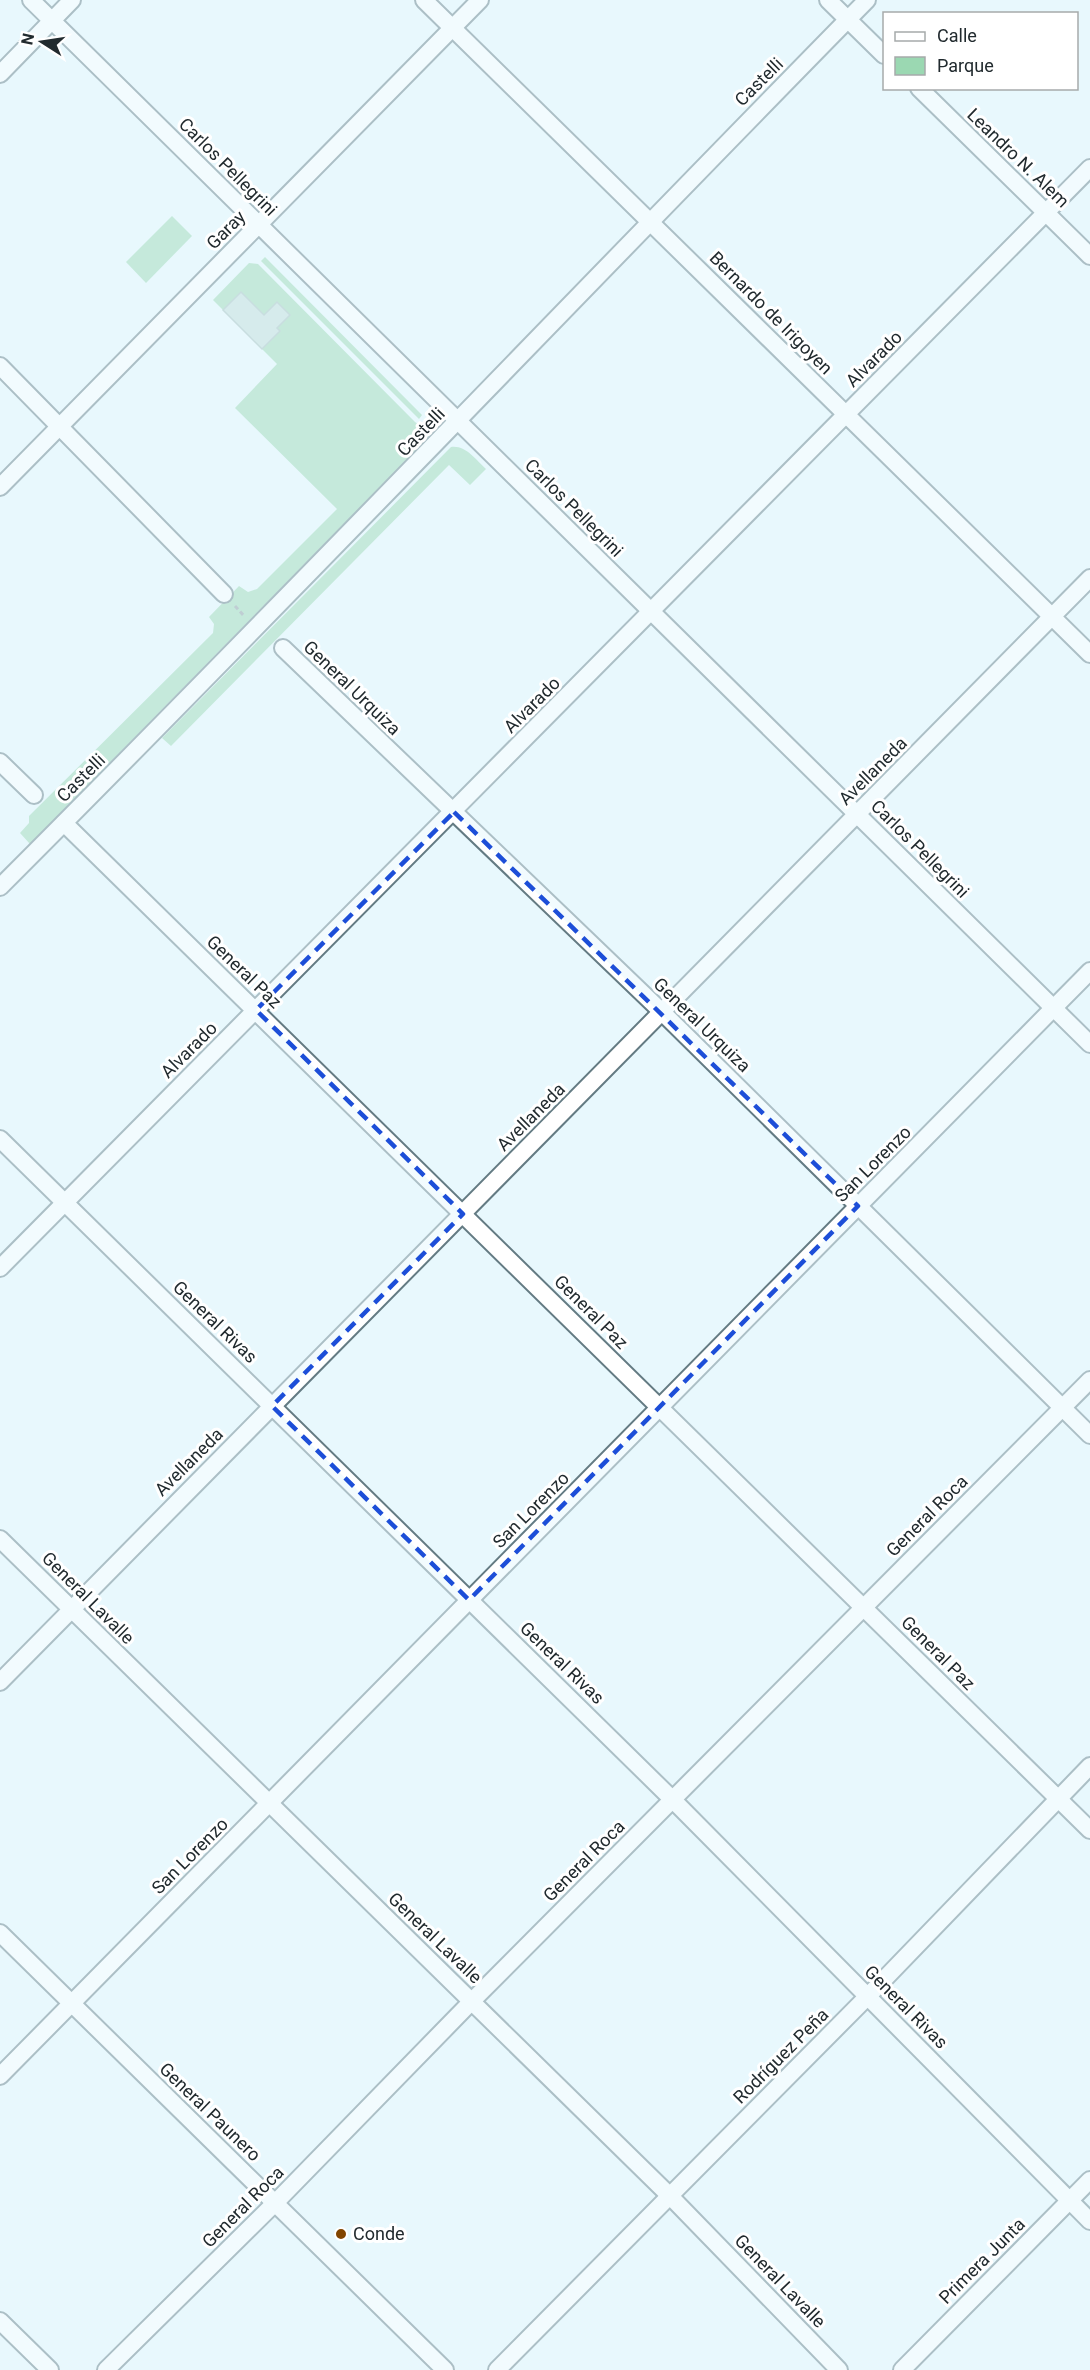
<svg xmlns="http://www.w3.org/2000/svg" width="1090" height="2370" font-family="Roboto,sans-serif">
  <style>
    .green { fill: #9bd8b2 }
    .building { fill: #c0dbd8; stroke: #a3bebb; stroke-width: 1.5 }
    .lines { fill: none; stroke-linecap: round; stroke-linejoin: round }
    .street-casing { stroke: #647b83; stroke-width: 20 }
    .path { stroke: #8f9ca1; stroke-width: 3; stroke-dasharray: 4.5 3; stroke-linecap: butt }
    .street { stroke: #fff; stroke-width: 16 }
    .marked { fill: none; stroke: #1d4ed8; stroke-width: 4.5; stroke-dasharray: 12 8; stroke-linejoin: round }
    .poi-dot { fill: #814500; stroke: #fff; stroke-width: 2 }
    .labels { text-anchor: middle; stroke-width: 6; stroke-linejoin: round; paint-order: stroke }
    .street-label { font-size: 18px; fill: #212a2e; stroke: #fff }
    .poi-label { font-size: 18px; fill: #212a2e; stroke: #fff; text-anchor: start }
  </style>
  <rect width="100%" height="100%" fill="#e8f8fd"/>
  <g class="green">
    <polygon points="172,216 192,236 146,283 126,262"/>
    <polygon points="265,257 422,415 419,419 261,261"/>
    <polygon points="249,263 258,264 415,422 432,434 30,844 20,833 29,823 29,816 213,633 214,624 209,617 239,586 248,592 257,589 337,509 235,408 277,364 213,300"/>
    <path d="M451 447C466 445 476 460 486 469L470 485 449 465 171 746 162 738Z"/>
  </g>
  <polygon class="building" points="241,292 264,315 277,302 290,315 277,328 280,331 262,349 223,310"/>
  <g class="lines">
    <g class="street-casing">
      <g id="street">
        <polyline points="31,0 1090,1044"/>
        <polyline points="424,0 1090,654"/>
        <polyline points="828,0 884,55"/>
        <polyline points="0,74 72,0"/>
        <polyline points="919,88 1090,256"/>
        <polyline points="0,366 224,594"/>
        <polyline points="0,487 480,0"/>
        <polyline points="283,648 662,1012 1090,1435"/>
        <polyline points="0,762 34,795"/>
        <polyline points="64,823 1090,1830"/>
        <path d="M0 887C292 595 577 295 867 0"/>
        <polyline points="0,1139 673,1800 1090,2221"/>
        <polyline points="0,1268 1090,168"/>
        <polyline points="0,1539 670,2196 839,2370"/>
        <polyline points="0,1682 1090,578"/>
        <polyline points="0,1933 445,2370"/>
        <polyline points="0,2076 1090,971"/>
        <polyline points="0,2321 50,2370"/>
        <polyline points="106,2370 275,2203 472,2001 1090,1380"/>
        <polyline points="497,2370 868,1996 1090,1766"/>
        <polyline points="902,2370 1090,2180"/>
      </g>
    </g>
    <polyline class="path" points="235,606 245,617"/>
    <use href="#street" class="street"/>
  </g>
  <path d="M0 0H1090V2370H0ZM454 812 858 1206 469 1600 272 1406 463 1214 256 1010Z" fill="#e8f8fd" fill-opacity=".55" fill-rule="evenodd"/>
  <path class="marked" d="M454 812 858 1206 469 1600 272 1406 463 1214 256 1010Z"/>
  <circle class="poi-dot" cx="341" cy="2234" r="6"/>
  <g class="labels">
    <g class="street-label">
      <text transform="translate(759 82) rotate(-45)" y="6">Castelli</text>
      <text transform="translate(1018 158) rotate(44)" y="6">Leandro N. Alem</text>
      <text transform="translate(228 167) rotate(45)" y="6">Carlos Pellegrini</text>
      <text transform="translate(226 230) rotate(-45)" y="6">Garay</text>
      <text transform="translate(771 313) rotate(45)" y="6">Bernardo de Irigoyen</text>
      <text transform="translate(874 359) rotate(-45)" y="6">Alvarado</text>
      <text transform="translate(421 432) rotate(-46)" y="6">Castelli</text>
      <text transform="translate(574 508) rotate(45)" y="6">Carlos Pellegrini</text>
      <text transform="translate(352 688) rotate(44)" y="6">General Urquiza</text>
      <text transform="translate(532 705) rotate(-45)" y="6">Alvarado</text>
      <text transform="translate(873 771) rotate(-45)" y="6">Avellaneda</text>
      <text transform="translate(81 778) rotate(-45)" y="6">Castelli</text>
      <text transform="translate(920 849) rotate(45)" y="6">Carlos Pellegrini</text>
      <text transform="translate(244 972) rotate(44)" y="6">General Paz</text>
      <text transform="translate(702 1025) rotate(44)" y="6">General Urquiza</text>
      <text transform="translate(189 1050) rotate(-45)" y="6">Alvarado</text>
      <text transform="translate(531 1117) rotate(-45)" y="6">Avellaneda</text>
      <text transform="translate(873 1164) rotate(-45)" y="6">San Lorenzo</text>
      <text transform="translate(591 1312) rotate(45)" y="6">General Paz</text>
      <text transform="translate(215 1322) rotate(44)" y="6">General Rivas</text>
      <text transform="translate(189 1462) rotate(-45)" y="6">Avellaneda</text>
      <text transform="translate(531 1510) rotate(-45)" y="6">San Lorenzo</text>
      <text transform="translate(927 1516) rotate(-45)" y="6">General Roca</text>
      <text transform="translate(88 1598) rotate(45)" y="6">General Lavalle</text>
      <text transform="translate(938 1653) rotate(45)" y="6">General Paz</text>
      <text transform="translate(562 1663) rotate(44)" y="6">General Rivas</text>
      <text transform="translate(190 1856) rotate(-45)" y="6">San Lorenzo</text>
      <text transform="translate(584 1861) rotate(-45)" y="6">General Roca</text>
      <text transform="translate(435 1938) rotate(44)" y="6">General Lavalle</text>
      <text transform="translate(906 2007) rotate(45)" y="6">General Rivas</text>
      <text transform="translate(781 2056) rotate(-45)" y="6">Rodríguez Peña</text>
      <text transform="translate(210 2112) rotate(44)" y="6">General Paunero</text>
      <text transform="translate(243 2207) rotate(-45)" y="6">General Roca</text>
      <text transform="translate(982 2261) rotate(-45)" y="6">Primera Junta</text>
      <text transform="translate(780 2281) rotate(46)" y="6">General Lavalle</text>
    </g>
    <g class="poi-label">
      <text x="353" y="2240">Conde</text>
    </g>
  </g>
  <rect x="883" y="12" width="195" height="78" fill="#ffffff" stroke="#a6aaab" stroke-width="1.5"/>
  <rect x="895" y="32" width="30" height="9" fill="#ffffff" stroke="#a6aaab" stroke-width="1.5"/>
  <text x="937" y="42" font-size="18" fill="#212a2e">Calle</text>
  <rect x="895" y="57" width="30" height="18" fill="#9bd8b2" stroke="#a6aaab" stroke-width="1.5"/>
  <text x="937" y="72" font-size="18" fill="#212a2e">Parque</text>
  <g transform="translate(42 42) rotate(282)" stroke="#ffffff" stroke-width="4.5" paint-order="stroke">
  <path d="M0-4.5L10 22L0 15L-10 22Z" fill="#212a2e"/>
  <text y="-9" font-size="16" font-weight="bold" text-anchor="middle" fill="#212a2e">N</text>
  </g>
</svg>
